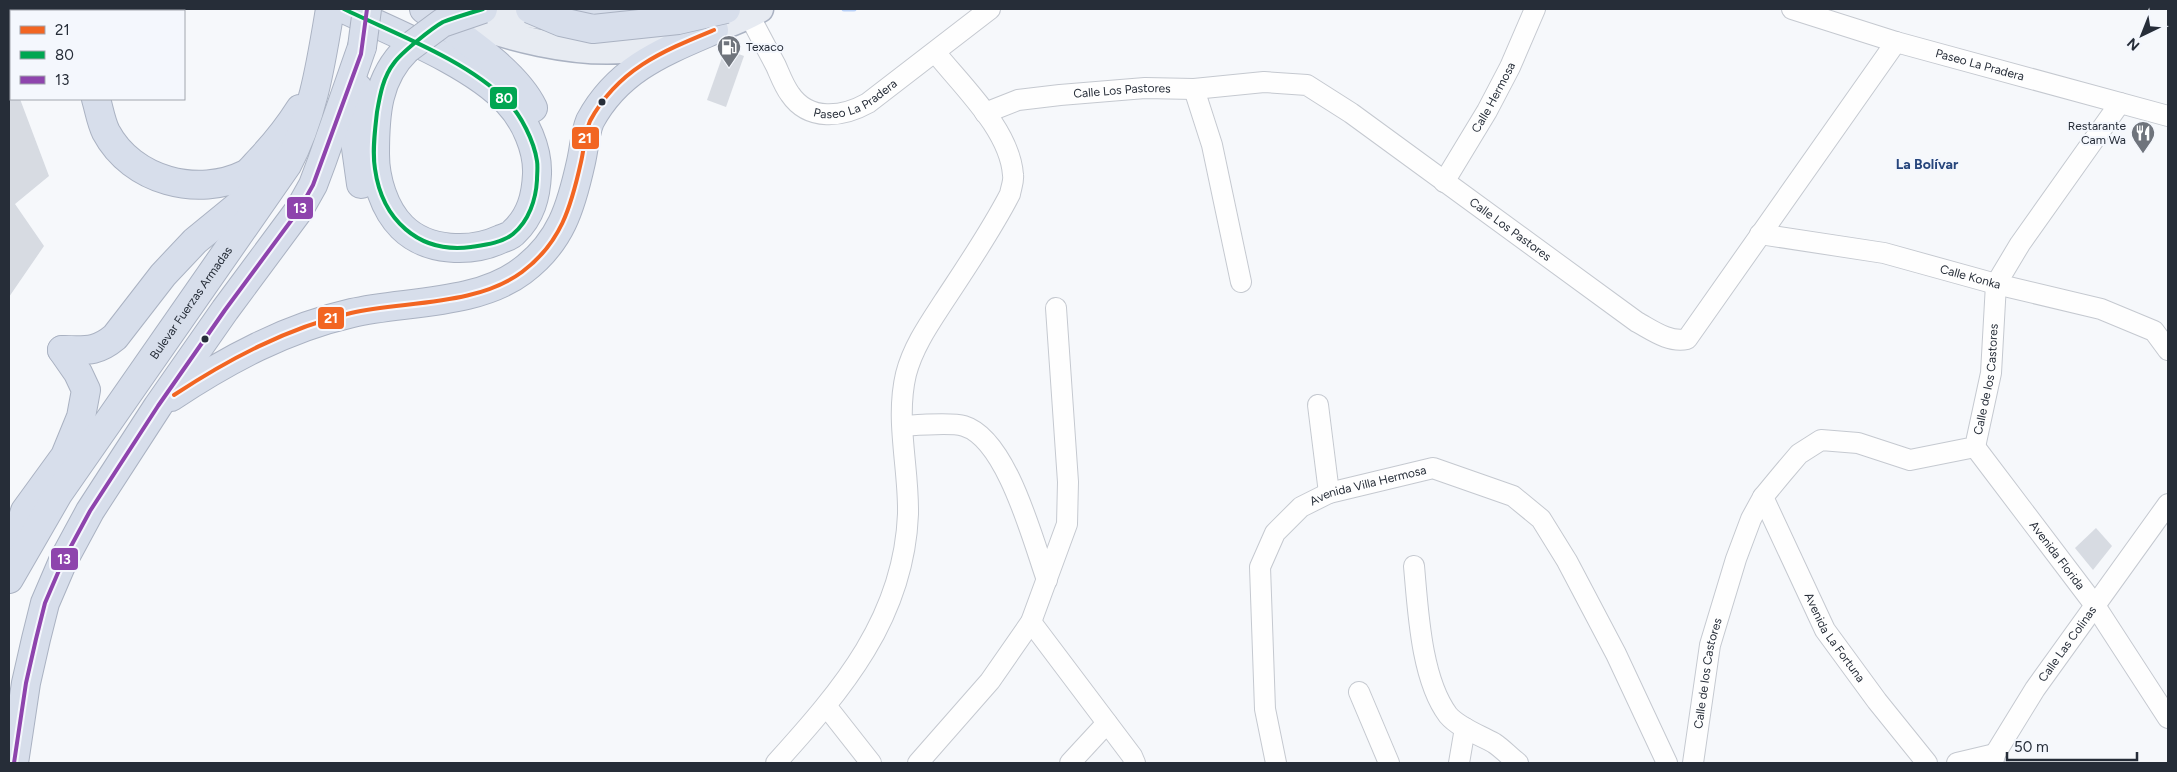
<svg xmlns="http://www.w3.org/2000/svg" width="2177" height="772" font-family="Figtree,sans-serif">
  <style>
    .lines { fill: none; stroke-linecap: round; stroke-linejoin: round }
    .stream { stroke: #bad2f9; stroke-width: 5 }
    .building { fill: #d7dbe2 }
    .minor-casing { stroke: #c5c9d0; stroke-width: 22 }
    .major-casing { stroke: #aab2c2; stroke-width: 29 }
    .highway-casing { stroke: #aab2c2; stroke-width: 30 }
    .minor { stroke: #fefefe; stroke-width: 20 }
    .major { stroke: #e7ebf2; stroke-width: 26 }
    .highway { stroke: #d7deeb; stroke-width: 28 }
    .highway-bridge-casing { stroke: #aab2c2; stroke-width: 30; stroke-linecap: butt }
    .highway-bridge { stroke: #d7deeb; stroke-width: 28 }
    .bus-1-casing { stroke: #f4f7fd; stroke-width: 8 }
    .bus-2-casing { stroke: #f4f7fd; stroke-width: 8 }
    .bus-3-casing { stroke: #f4f7fd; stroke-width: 8 }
    .bus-1 { stroke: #f26522; stroke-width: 4 }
    .bus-2 { stroke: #00a651; stroke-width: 4 }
    .bus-3 { stroke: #8e44ad; stroke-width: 4 }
    .bus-dot { fill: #262d38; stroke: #f4f7fd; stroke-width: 2 }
    .labels { text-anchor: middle; stroke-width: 4; stroke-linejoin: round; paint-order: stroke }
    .poi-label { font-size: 12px; fill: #262d38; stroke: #f4f7fd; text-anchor: start }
    .street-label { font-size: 12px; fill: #262d38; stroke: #f4f7fd }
    .neighbourhood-label { font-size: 14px; font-weight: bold; fill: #26457c; stroke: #f4f7fd }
    .line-badge { stroke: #f4f7fd; stroke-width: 2 }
    .badge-label { font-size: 14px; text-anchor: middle; font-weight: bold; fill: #fff }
  </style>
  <rect width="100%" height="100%" fill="#f6f8fb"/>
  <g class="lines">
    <polyline class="stream" points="844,9 854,9"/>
  </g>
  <g class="building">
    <polygon points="725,49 744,56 726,107 707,100"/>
    <polygon points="9,99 20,99 49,176 15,204 44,246 9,297"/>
    <polygon points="2096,528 2112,546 2093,570 2075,548"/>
  </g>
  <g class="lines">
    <g class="minor-casing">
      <g id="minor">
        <path id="s1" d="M1792 9 1896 42 2168 116"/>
        <path id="s2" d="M749 15C758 32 767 49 776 66 780 75 784 86 790 94 809 122 843 117 868 103L990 9"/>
        <polyline points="1194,89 1212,145 1241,282"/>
        <path id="s3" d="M985 113 1018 100 1060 95 1145 88 1194 89 1264 82 1307 85 1351 113 1637 322C1652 330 1669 343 1687 339L1896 42"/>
        <path id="s4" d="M1444 182 1487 111 1510 67 1535 9"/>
        <path id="s5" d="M1760 234 1884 253 1996 284 2101 309 2154 331 2168 350"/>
        <polyline points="1318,405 1329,493"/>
        <path d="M903 426C918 425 951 422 964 426 1007 439 1033 541 1047 580"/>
        <path id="s6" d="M1975 447 2094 604 2168 718"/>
        <path id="s7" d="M1763 497 1825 630 1877 701 1927 763"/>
        <path d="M1414 566C1418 610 1421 679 1448 715 1459 728 1480 735 1494 743 1503 749 1510 757 1518 763"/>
        <polyline points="1031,622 1132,756 1135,763"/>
        <polyline points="1359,692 1389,763"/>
        <polyline points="827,707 871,763"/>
        <path d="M776 763C842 690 904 618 908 514 909 468 895 420 906 374 913 347 929 324 944 301 967 266 991 231 1010 194 1011 188 1014 181 1013 175 1010 130 962 86 935 52"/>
        <polyline points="918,763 990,681 1031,622 1067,524 1068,482 1056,308"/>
        <polyline points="1070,763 1107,723"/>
        <path id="s8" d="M1276 763 1265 709 1260 567 1275 533 1301 507 1329 493 1433 468 1513 496 1541 519 1567 561 1616 654 1667 763"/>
        <polyline points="1459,763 1465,728"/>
        <path id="s9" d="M1693 763 1710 645 1736 559 1751 519 1763 497 1782 474 1799 454 1821 440 1858 443 1910 460 1975 447 1991 373 1996 284 2020 244 2120 103"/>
        <polyline points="1957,763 1995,754"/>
        <path id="s10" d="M1993 763 1995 754 2035 689 2168 504"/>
      </g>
    </g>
    <g class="major-casing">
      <g id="major">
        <polyline points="502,9 516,13 553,17"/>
        <path d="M444 11C497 37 581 58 641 48 656 46 670 41 685 37 712 30 736 23 760 9"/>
      </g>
    </g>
    <g class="highway-casing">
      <g id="highway">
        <polyline points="73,9 73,11"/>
        <path d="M344 9C392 32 472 63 508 102 525 120 538 149 537 174 536 196 531 216 514 232 511 236 506 237 501 239 471 253 427 252 402 227 384 209 375 179 375 154 375 114 377 78 407 49"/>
        <path d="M424 9C457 34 515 70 533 108"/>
        <polyline points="590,9 622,19"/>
        <polyline points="102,11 103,9"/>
        <polyline points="358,88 355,141 361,184"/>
        <path d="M96 99C99 109 101 122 106 132 132 181 198 198 246 174 251 171 256 164 260 160 275 144 288 128 300 109"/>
        <path d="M62 350C85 350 96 353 115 337L163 275 195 241 261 187"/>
        <path d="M171 397C227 360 286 328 352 313 405 301 477 305 522 271 561 242 571 207 581 162 584 149 585 133 590 121 618 69 663 52 714 30"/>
        <polyline points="17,551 17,537 25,511 65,456 81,417 86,390 78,373 62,350"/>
        <path id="s11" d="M9 579 58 494 287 165C313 117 321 63 330 9"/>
        <polyline points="14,763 26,683 36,639 45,603 63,561 90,511 158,406 225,310 299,210 313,185 322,161 362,47"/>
      </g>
    </g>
    <use href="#minor" class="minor"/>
    <use href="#major" class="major"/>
    <use href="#highway" class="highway"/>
    <g class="highway-bridge-casing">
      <g id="highway-bridge">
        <polyline points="530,9 561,22 593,29 678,20 726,9"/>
        <polyline points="362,47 367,9"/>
        <polyline points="407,49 442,23 483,9"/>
      </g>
    </g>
    <use href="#highway-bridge" class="highway-bridge"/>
    <g class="bus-1-casing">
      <path id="bus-1" d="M174 395C229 359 287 328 351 313 405 301 476 306 522 272 561 243 571 207 581 162 584 149 585 133 590 121 618 69 663 51 714 30"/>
    </g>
    <g class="bus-2-casing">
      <path id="bus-2" d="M344 9C395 34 467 60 507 101 521 115 534 141 537 161 538 167 537 174 537 180 536 199 529 221 513 234 502 243 484 245 471 247 418 254 382 219 375 169 372 151 375 130 377 112 380 95 383 77 394 63 401 53 432 28 443 22 456 17 470 13 483 9"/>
    </g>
    <g class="bus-3-casing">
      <polyline id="bus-3" points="14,763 26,683 36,639 45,603 63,561 90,511 158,406 225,310 299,210 313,185 361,54 367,9"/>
    </g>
    <use href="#bus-1" class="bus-1"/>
    <use href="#bus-2" class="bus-2"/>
    <use href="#bus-3" class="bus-3"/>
  </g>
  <defs>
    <g id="fuel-pin" transform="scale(1.25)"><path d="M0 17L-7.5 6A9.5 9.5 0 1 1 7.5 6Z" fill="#6f747c" stroke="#f4f7fd"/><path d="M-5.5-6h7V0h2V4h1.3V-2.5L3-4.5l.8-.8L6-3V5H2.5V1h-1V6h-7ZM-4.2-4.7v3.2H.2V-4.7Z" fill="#fff"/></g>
    <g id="restaurant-pin" transform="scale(1.25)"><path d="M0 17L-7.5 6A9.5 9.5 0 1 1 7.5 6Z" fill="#6f747c" stroke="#f4f7fd"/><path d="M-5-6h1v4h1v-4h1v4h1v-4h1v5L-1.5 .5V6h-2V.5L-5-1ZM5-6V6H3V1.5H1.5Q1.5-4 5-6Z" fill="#fff"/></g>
  </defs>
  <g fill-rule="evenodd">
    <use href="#fuel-pin" x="729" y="47"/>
    <use href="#restaurant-pin" x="2143" y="133"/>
  </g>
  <g class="bus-dot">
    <circle cx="602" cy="102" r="4.5"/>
    <circle cx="205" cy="339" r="4.5"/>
  </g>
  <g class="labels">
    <g class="poi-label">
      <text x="746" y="51">Texaco</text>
      <text x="2126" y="130" text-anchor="end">Restarante<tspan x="2126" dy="14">Cam Wa</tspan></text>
    </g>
    <g class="street-label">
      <text dy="4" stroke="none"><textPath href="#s1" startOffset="196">Paseo La Pradera</textPath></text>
      <text dy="4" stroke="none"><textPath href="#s3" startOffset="140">Calle Los Pastores</textPath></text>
      <text dy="4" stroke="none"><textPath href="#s2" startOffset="165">Paseo La Pradera</textPath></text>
      <text dy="4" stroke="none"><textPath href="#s4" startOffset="98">Calle Hermosa</textPath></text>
      <text dy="4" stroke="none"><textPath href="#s3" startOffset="575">Calle Los Pastores</textPath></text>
      <text dy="4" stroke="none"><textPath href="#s5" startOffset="215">Calle Konka</textPath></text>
      <text dy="4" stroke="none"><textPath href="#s11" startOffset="331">Bulevar Fuerzas Armadas</textPath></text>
      <text dy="4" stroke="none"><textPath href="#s9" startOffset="586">Calle de los Castores</textPath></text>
      <text dy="4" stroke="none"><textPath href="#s8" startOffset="342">Avenida Villa Hermosa</textPath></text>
      <text dy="4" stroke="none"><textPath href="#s6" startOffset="136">Avenida Florida</textPath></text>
      <text dy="4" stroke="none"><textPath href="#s7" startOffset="158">Avenida La Fortuna</textPath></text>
      <text dy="4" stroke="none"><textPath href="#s10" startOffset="141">Calle Las Colinas</textPath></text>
      <text dy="4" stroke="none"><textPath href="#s9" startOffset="91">Calle de los Castores</textPath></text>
    </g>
    <g class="neighbourhood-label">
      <text x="1927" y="169">La Bolívar</text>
    </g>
  </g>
  <g class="line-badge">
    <rect x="489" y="86" width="29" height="24" rx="5" fill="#00a651"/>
    <rect x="571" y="126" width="29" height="24" rx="5" fill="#f26522"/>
    <rect x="286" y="196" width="28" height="24" rx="5" fill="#8e44ad"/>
    <rect x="317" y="306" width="28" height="24" rx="5" fill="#f26522"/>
    <rect x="50" y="547" width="29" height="24" rx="5" fill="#8e44ad"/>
  </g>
  <g class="badge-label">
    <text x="504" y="103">80</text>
    <text x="585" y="143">21</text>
    <text x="300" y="213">13</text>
    <text x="331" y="323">21</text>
    <text x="64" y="564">13</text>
  </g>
  <rect width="2177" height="772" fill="none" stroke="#262d38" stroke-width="20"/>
  <rect x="10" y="10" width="175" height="90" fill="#f4f7fd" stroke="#a2a6ae"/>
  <rect x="20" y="26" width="25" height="8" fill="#f26522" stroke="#a2a6ae"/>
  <text x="55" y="35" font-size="15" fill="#262d38">21</text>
  <rect x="20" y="51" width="25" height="8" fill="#00a651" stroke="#a2a6ae"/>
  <text x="55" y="60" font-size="15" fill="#262d38">80</text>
  <rect x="20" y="76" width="25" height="8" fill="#8e44ad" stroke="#a2a6ae"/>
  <text x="55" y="85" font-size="15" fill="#262d38">13</text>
  <g transform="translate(2142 35) rotate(223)" stroke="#f4f7fd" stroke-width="4" paint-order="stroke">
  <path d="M0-4L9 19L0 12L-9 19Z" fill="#262d38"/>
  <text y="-8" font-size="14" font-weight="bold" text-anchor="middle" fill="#262d38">N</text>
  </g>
  <path d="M2007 752v8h130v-8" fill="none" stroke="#262d38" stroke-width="2.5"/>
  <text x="2014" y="752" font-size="15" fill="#262d38" stroke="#f4f7fd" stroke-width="4" paint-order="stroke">50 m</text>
</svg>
